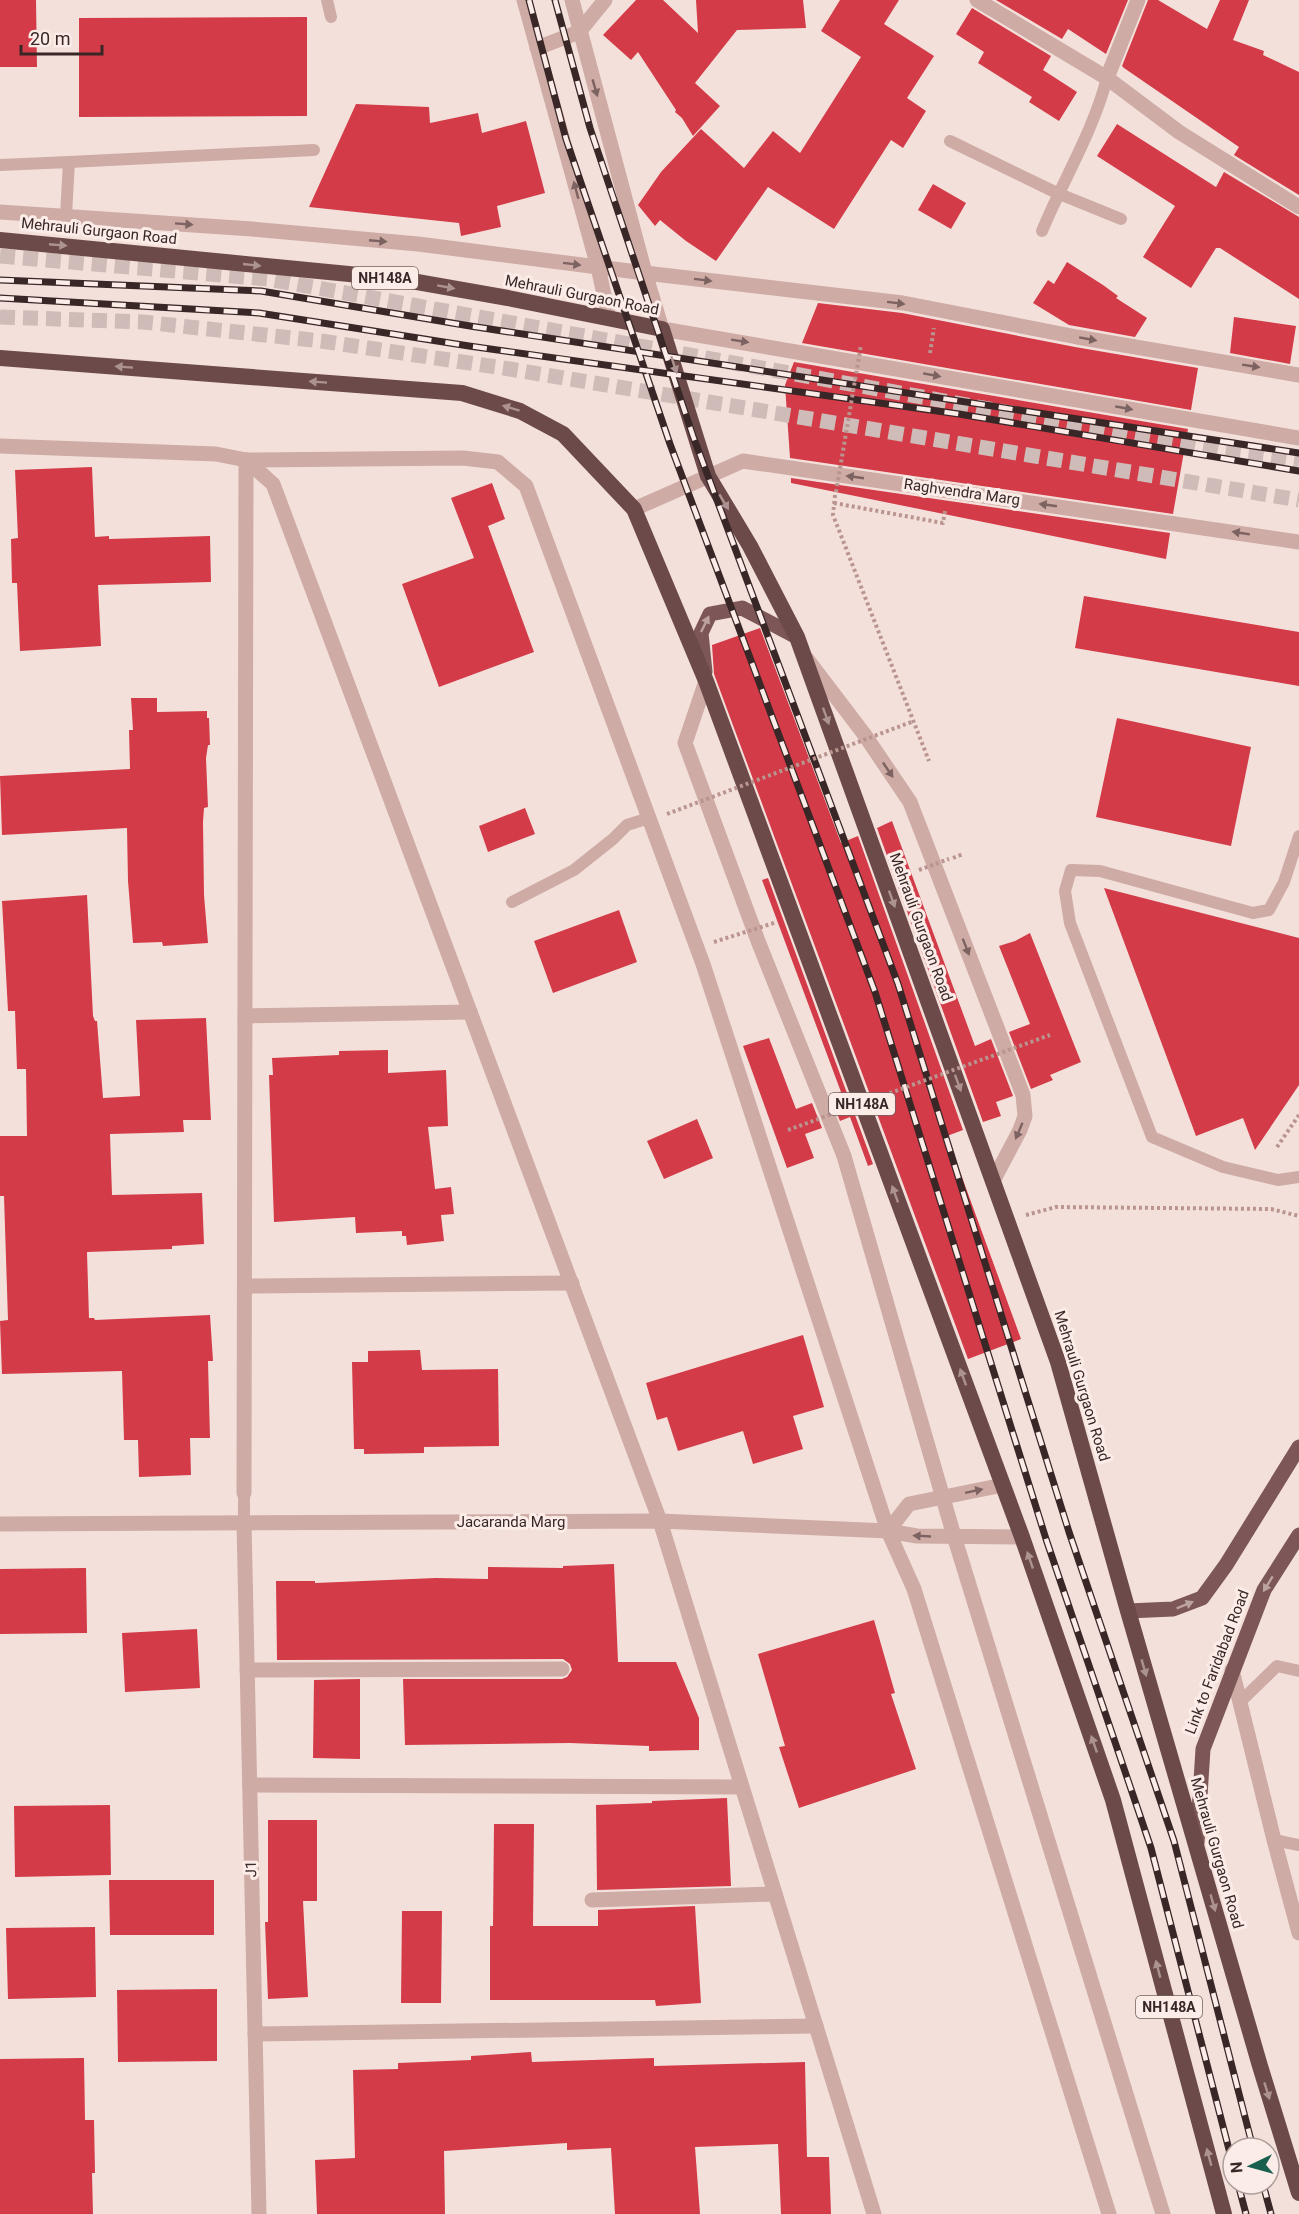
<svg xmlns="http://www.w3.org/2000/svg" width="1299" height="2214" font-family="Roboto,sans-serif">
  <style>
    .building { fill: #d23b47 }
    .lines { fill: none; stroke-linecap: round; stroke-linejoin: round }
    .secondary-tunnel { stroke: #cfbbb7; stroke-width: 15; stroke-dasharray: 15 8; stroke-linecap: butt }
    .path { stroke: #ba948f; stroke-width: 4; stroke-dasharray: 3 3; stroke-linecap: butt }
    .service { stroke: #ceaba5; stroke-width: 12 }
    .minor { stroke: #ceaba5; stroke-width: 15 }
    .tertiary { stroke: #ceaba5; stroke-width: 15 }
    .primary { stroke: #7d5757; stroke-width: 15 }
    .trunk { stroke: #6c4a4a; stroke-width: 16 }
    .rail-casing { stroke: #392727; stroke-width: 7 }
    .rail { stroke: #fbece8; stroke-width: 4.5; stroke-dasharray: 14; stroke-linecap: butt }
    .path-bridge { stroke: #ba948f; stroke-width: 4; stroke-dasharray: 3 3; stroke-linecap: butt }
    .oneway { fill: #7c6260 }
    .oneway2 { fill: #ac9391 }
    .oneway3 { fill: #bca2a0 }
    .labels { text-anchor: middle; stroke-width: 6; stroke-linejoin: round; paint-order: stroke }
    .shield { fill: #fbece8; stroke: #736261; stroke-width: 1.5 }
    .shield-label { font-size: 14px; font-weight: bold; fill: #392727 }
    .street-label { font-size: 15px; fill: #392727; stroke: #fbece8 }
  </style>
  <rect width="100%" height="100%" fill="#f4e0db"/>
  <g class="building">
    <polygon points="0,0 36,0 37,67 0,67"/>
    <polygon points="636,0 663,0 698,33 696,0 803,0 806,28 737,30 695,83 720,106 693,136 682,118 675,112 676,110 638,52 631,60 603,35"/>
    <polygon points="840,0 899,0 884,24 934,56 907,98 926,111 903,148 891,140 834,229 768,187 716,261 686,241 660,220 655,226 638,205 661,172 701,129 744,168 773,131 800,153 861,57 821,31"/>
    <polygon points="996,0 1128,0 1106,54 1068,29 1062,39"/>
    <polygon points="1148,0 1158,0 1207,29 1220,0 1249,0 1233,40 1264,51 1263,55 1299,72 1299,195 1234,155 1239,147 1124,68 1122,66"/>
    <polygon points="972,8 1051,56 1043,70 1077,92 1059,121 1029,102 1032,97 978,63 984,52 956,34"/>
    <polygon points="307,17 307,116 79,117 79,18"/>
    <polygon points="356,104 429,107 430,123 478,113 482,133 526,121 545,193 497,206 501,227 461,236 459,223 309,207"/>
    <polygon points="1117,124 1216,187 1224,172 1299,217 1299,299 1220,248 1216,248 1191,288 1143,257 1175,206 1097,156"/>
    <polygon points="933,184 966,203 951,229 918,210"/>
    <polygon points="1067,262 1103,285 1118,296 1116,298 1147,318 1135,337 1069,325 1033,303 1048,280 1054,284"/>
    <polygon points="818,303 902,313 1075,347 1198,368 1191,410 802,343"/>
    <polygon points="1234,317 1296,326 1290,364 1230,353"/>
    <polygon points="794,362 1188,429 1173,514 790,458 785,385"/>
    <polygon points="92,467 95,537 109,536 109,539 210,536 211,582 98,585 101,646 20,651 17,583 12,583 11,539 18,538 15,470"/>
    <polygon points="791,478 1170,533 1166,559 791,483"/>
    <polygon points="492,483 505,519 488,526 534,652 439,687 402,584 474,558 451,498"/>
    <polygon points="1084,596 1299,632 1299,686 1075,648"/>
    <polygon points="760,628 841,843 858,836 963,1130 947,1136 1021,1339 968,1359 714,674 712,645"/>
    <polygon points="131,698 157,698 157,712 207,711 207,718 209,718 210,745 208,745 206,758 208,807 204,808 203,822 204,895 208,943 163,946 162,942 133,943 128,881 127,828 2,835 0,776 130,769 129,730 133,730"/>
    <polygon points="1117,718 1251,747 1231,846 1096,817"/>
    <polygon points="525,808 535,834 488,852 479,826"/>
    <polygon points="892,821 975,1046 991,1039 1013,1096 996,1102 1001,1116 983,1122 877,828"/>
    <polygon points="768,878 873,1164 868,1166 850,1117 840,1121 830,1096 841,1092 762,880"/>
    <polygon points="1104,888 1299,938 1299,1085 1255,1150 1243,1118 1196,1136"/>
    <polygon points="87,895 93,1016 95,1021 97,1021 103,1098 140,1096 136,1020 206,1018 211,1120 183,1120 184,1132 110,1134 112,1195 202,1193 204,1244 172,1246 172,1249 87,1252 89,1318 94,1318 95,1320 210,1315 213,1361 208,1361 210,1438 190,1438 191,1475 139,1477 138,1440 124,1440 122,1371 2,1374 0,1321 8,1320 4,1196 0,1196 0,1136 27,1136 26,1069 17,1069 15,1011 8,1011 2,901"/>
    <polygon points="619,910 637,962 553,993 534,941"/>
    <polygon points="1030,933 1081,1062 1050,1075 1053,1080 1031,1089 1009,1032 1030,1024 999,946 1015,941"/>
    <polygon points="769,1038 796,1109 812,1103 822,1128 805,1134 814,1158 787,1168 743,1046"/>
    <polygon points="388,1050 388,1073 446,1070 448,1126 428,1127 435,1189 451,1187 454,1214 441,1215 444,1241 407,1245 406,1236 402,1236 402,1231 356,1233 355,1217 274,1222 269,1075 273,1075 272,1058 339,1055 339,1051"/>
    <polygon points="697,1119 713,1158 664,1179 647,1141"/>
    <polygon points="803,1335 824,1407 793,1416 803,1449 753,1464 743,1431 678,1451 667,1417 657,1420 646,1383"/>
    <polygon points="420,1350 422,1370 498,1369 499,1446 424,1447 424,1453 364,1454 364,1449 354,1449 352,1362 368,1362 368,1351"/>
    <polygon points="614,1564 618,1662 676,1662 699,1718 699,1750 649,1751 649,1746 570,1743 405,1745 403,1679 562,1679 567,1677 572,1670 570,1664 563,1659 277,1660 276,1581 315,1581 315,1583 436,1578 488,1579 488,1567 563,1568 563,1566"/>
    <polygon points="86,1568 87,1633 0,1634 0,1569"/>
    <polygon points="874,1620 895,1693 891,1694 916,1769 799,1808 779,1747 785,1746 758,1654"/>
    <polygon points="197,1629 200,1688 125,1692 122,1633"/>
    <polygon points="360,1679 360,1759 313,1758 314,1680"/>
    <polygon points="727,1798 731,1886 597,1890 596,1805 652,1803 652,1801"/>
    <polygon points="110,1805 111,1875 15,1877 14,1806"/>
    <polygon points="268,1820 317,1820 317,1901 303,1901 308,1997 268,1999 265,1922 268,1922"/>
    <polygon points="494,1824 534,1824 533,1926 598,1926 598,1910 695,1906 701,2003 656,2006 655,2000 490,2000 490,1926 493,1926"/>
    <polygon points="109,1880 214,1880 214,1935 110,1935"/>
    <polygon points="402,1911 442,1911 441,2003 401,2003"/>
    <polygon points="95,1927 96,1997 8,1999 6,1928"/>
    <polygon points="217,1989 217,2061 118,2062 117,1990"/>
    <polygon points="531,2052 532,2062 654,2058 654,2066 805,2062 807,2157 829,2157 831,2214 781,2214 778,2144 695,2147 700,2214 615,2214 611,2148 567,2150 567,2143 444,2151 445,2214 317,2214 315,2160 355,2158 353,2070 398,2069 398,2063 471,2060 471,2056"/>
    <polygon points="84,2058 85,2120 94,2120 95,2173 92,2173 93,2214 0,2214 0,2059"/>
  </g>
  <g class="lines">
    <g class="secondary-tunnel">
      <polyline points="0,256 268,279 1227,452 1299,462"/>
      <polyline points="0,317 143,322 321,341 510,369 1299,500"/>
    </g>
    <g class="path">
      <polyline points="930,353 934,328"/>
      <polyline points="835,495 833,515 929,761"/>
      <polyline points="834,503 943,523 945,511"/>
      <polyline points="953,858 963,854"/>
      <polyline points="1277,1147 1299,1115"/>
      <polyline points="1026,1215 1056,1207 1271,1209 1299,1216"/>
    </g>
    <g class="service">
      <polyline points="327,0 331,17"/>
      <polyline points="950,141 1057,193 1121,219"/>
      <polyline points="69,162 314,150"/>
      <polyline points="0,165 69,162 66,215"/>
      <path d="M1042 231C1063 180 1093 132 1107 78"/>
      <polyline points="1299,836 1284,882 1269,910 1253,913 1100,871 1071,870 1065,891 1070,923 1152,1137 1223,1167 1278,1180 1299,1177"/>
      <polyline points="512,902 574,870 613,839 627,825 649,818"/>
      <polyline points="244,1523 244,1493"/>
      <polyline points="1240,1702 1277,1666 1299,1671"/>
      <polyline points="1274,1840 1299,1845"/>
    </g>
    <g class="minor">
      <polyline points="977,0 1107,78 1179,132 1299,207"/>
      <polyline points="537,48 579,32 605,0"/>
      <polyline points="1107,78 1138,0"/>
      <polyline points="0,212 252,229 418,244 645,273 903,303 1077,337 1299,375"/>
      <polyline points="0,446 216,454 246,460 244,1493"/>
      <polyline points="246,460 463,458 498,462 526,486 703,964 888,1531 914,1589 1109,2214"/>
      <polyline points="246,460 273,484 660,1521 874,2214"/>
      <polyline points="807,659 864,734 910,802 1023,1095 1025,1116 1020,1130 993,1181"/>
      <polyline points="245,1016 470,1012"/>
      <polyline points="245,1286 572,1283"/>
      <polyline points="244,1523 259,2214"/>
      <polyline points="247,1670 562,1669"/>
      <polyline points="250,1785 742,1787"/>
      <polyline points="592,1900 775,1894"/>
      <polyline points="255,2034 816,2026"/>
    </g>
    <g class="tertiary">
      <polyline points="524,0 598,267 609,318"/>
      <polyline points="572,0 645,273 662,329 1299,438"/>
      <polyline points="634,509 743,461 1299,542"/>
      <polyline points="706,681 685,743 758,941 844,1156 954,1536 1163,2214"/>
      <polyline points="0,1524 660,1521 888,1531 917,1536 1022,1537"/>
      <polyline points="888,1531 909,1504 1003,1485"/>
      <polyline points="1232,1670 1274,1840 1299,1933"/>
    </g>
    <g class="primary">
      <polyline points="705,672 701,633 710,614 742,608 797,637"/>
      <polyline points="1128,1611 1173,1609 1202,1598 1226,1565 1299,1447"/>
      <polyline points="1197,1843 1203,1749 1264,1590 1299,1535"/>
    </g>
    <g class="trunk">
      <polyline points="0,240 400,279 508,298 662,329 708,476 750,546 797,637 1058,1362 1128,1611 1260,2066 1299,2193"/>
      <polyline points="0,358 462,393 520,411 563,434 634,509 706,681 1022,1537 1113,1800 1224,2214"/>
    </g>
    <g class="rail-casing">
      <g id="rail">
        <polyline points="529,0 566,139 670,444 875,992 1046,1539 1151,1848 1233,2165"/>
        <polyline points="555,0 590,128 693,436 898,984 1069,1532 1174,1841 1253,2148"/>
        <polyline points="0,280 261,291 470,326 1299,453"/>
        <polyline points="0,298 259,313 469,346 959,414 1299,471"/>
        <polyline points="1238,2184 1246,2214"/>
        <polyline points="1263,2184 1271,2214"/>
      </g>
    </g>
    <use href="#rail" class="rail"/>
    <g class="path-bridge">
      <polyline points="836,492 861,345"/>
      <polyline points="667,814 914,721"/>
      <polyline points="919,870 949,859"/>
      <polyline points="714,942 777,922"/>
      <polyline points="788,1130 1050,1035"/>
    </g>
  </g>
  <defs><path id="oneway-solid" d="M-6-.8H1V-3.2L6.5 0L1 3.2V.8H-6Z" transform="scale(1.5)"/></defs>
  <g class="oneway">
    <use href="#oneway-solid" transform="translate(595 88) rotate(74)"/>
    <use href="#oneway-solid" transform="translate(576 190) rotate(-105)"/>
    <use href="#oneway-solid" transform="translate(184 224) rotate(4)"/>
    <use href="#oneway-solid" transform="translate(378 241) rotate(5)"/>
    <use href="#oneway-solid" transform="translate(572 264) rotate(7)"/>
    <use href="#oneway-solid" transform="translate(703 280) rotate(7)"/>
    <use href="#oneway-solid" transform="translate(896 303) rotate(7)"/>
    <use href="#oneway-solid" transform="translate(1088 339) rotate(10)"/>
    <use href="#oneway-solid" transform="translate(740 341) rotate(9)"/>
    <use href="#oneway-solid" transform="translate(1251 366) rotate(9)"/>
    <use href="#oneway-solid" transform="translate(932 375) rotate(10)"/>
    <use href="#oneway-solid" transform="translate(1124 408) rotate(10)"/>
    <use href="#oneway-solid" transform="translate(855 477) rotate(-172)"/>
    <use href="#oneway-solid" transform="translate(1048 505) rotate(-172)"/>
    <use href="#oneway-solid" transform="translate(1241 533) rotate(-171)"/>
    <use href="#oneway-solid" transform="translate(888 770) rotate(56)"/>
    <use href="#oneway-solid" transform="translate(966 947) rotate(69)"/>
    <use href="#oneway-solid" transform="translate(1019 1131) rotate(113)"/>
    <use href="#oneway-solid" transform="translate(974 1491) rotate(-12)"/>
    <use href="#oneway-solid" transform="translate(922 1536) rotate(-177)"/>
  </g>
  <g class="oneway2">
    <use href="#oneway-solid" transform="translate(58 245) rotate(5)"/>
    <use href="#oneway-solid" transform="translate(252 265) rotate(6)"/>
    <use href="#oneway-solid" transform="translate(446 287) rotate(10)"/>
    <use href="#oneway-solid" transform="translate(674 365) rotate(72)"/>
    <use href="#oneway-solid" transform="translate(124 367) rotate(-176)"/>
    <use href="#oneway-solid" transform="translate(318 382) rotate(-176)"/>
    <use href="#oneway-solid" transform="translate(511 408) rotate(-163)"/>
    <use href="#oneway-solid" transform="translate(724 502) rotate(59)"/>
    <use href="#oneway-solid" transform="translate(826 716) rotate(70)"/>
    <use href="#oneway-solid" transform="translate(892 899) rotate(70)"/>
    <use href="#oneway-solid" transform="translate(958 1083) rotate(70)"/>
    <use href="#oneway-solid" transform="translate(895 1194) rotate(-110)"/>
    <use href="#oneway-solid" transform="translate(963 1377) rotate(-110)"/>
    <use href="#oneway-solid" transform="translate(1030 1560) rotate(-109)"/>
    <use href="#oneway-solid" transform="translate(1144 1668) rotate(74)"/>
    <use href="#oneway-solid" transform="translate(1094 1744) rotate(-109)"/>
    <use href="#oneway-solid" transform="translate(1213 1903) rotate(74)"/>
    <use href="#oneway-solid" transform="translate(1158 1969) rotate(-105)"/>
    <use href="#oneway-solid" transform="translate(1267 2091) rotate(73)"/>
    <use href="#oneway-solid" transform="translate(1209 2157) rotate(-105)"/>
  </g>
  <g class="oneway3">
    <use href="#oneway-solid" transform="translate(705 624) rotate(-64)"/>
    <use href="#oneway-solid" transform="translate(1268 1584) rotate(121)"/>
    <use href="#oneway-solid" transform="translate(1185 1605) rotate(-22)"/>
  </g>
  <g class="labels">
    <g class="shield">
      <rect x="352" y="267" width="66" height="22" rx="4.5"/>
      <rect x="829" y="1093" width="66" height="22" rx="4.5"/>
      <rect x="1136" y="1996" width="66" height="22" rx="4.5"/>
    </g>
    <g class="shield-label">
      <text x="385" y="283">NH148A</text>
      <text x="862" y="1109">NH148A</text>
      <text x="1169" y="2012">NH148A</text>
    </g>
    <g class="street-label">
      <text transform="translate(99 231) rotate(6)" y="5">Mehrauli Gurgaon Road</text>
      <text transform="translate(582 295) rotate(11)" y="5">Mehrauli Gurgaon Road</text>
      <text transform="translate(962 492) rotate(8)" y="5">Raghvendra Marg</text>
      <text transform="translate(921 927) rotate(70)" y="5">Mehrauli Gurgaon Road</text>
      <text transform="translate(1082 1386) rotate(73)" y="5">Mehrauli Gurgaon Road</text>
      <text x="511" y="1527">Jacaranda Marg</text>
      <text transform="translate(1217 1662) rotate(-69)" y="5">Link to Faridabad Road</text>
      <text transform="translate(1217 1853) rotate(74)" y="5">Mehrauli Gurgaon Road</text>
      <text transform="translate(251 1869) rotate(-91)" y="5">J1</text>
    </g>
  </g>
  <g transform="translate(1251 2166) rotate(265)"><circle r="28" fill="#fbece8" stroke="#ad9d9b" stroke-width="1.5"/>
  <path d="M0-4.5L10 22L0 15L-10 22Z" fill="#185f4d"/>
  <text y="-9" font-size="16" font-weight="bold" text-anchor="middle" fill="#392727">N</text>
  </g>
  <path d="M21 45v9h81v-9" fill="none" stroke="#392727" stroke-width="3"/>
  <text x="30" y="45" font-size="18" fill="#392727" stroke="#fbece8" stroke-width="4.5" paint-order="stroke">20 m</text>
</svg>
